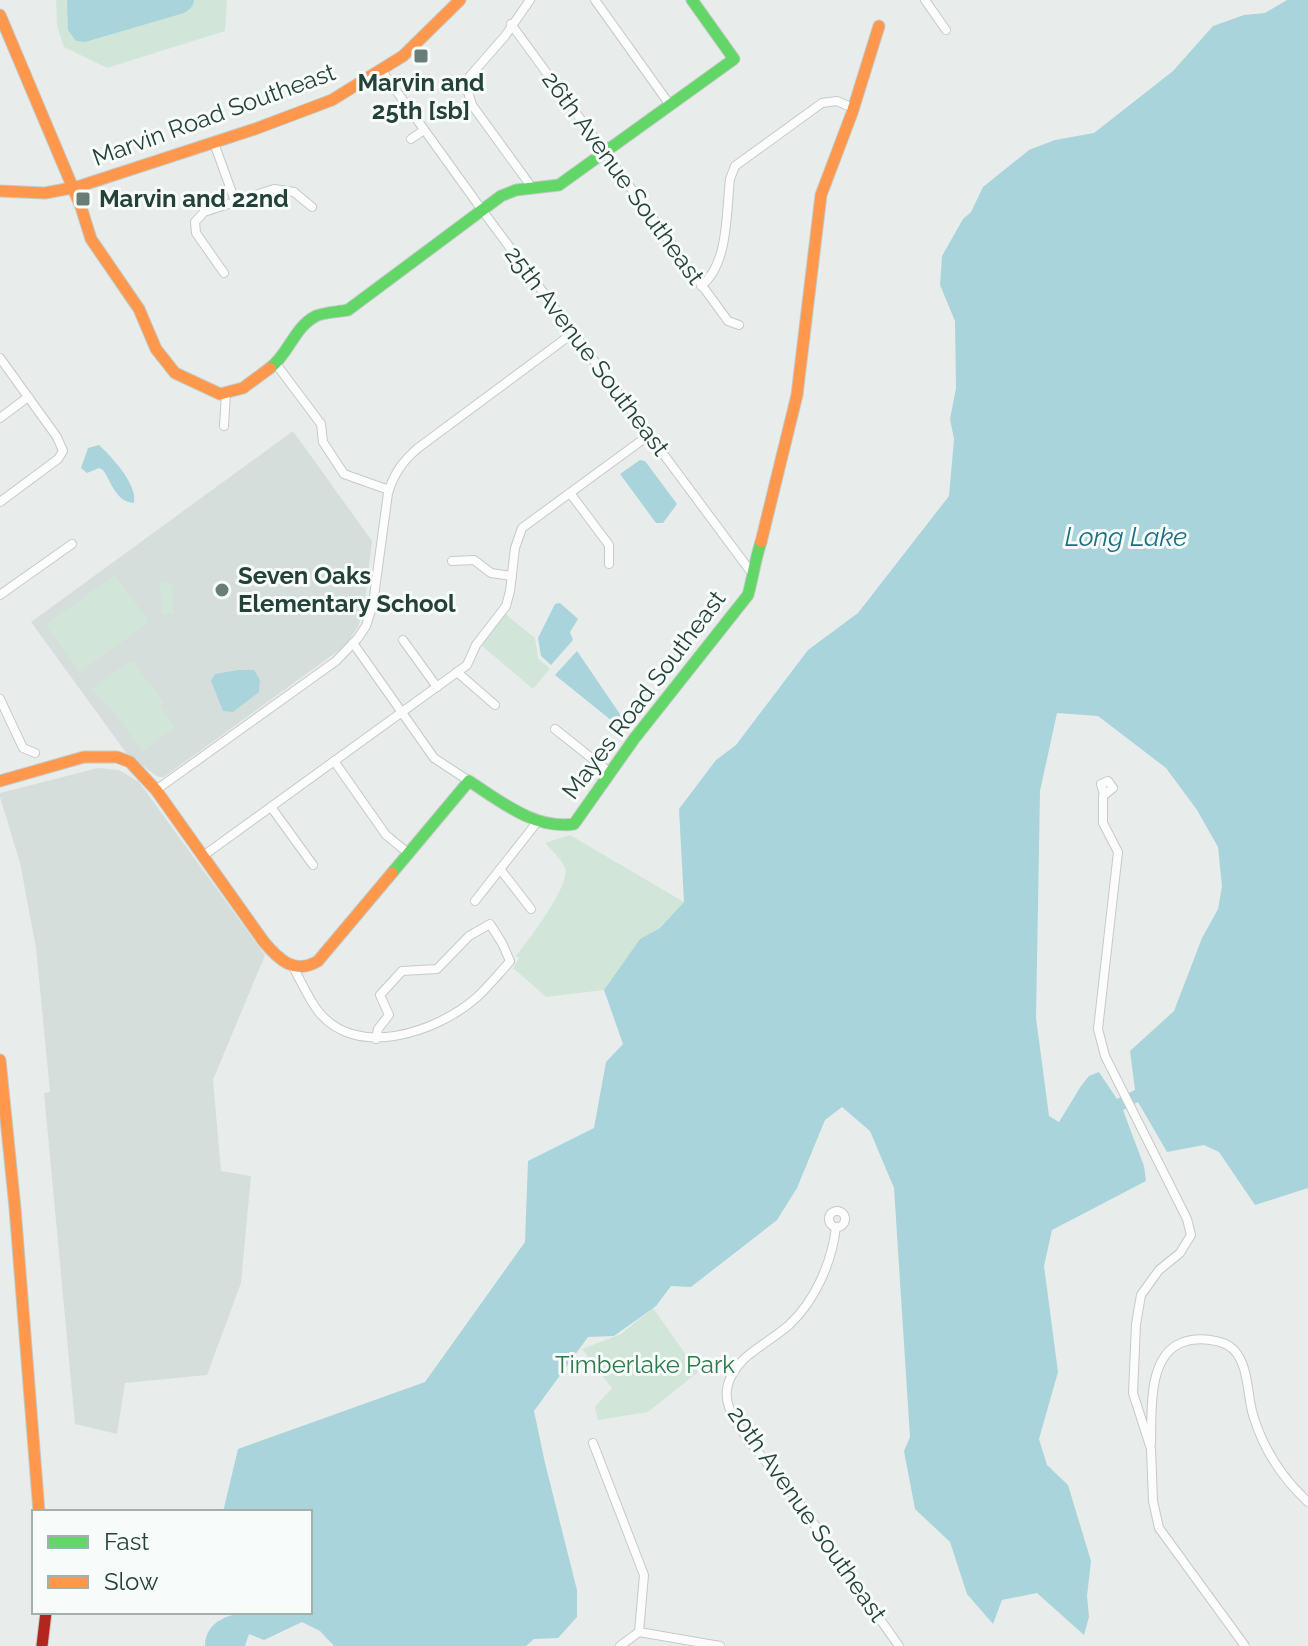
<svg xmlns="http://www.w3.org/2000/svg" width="1308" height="1646" font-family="Raleway,sans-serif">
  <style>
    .built { fill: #d6dedb }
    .green { fill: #d1e6d8 }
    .water { fill: #a9d4db; fill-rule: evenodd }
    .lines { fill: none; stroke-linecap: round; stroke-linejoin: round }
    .street-casing { stroke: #c5cac8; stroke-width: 10 }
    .fast-casing { stroke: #c3cbc8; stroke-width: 13 }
    .slow-casing { stroke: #c3cbc8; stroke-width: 13 }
    .jam-casing { stroke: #c3cbc8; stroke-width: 13 }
    .street { stroke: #fcfcfc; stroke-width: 8 }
    .fast { stroke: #63d668; stroke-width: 11 }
    .slow { stroke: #ff974d; stroke-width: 11 }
    .jam { stroke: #b3261e; stroke-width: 11 }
    .poi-dot { fill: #697e78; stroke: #f7fbf9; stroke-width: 3 }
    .labels { text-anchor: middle; stroke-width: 6; stroke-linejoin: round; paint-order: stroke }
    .poi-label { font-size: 24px; font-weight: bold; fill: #24423a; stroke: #f7fbf9; text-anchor: start }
    .street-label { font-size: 24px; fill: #24423a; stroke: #f7fbf9 }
    .park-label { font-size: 24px; fill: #2d7a4b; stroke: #f7fbf9 }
    .water-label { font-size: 26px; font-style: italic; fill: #1c6f80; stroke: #f7fbf9 }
  </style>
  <rect width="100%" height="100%" fill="#e8edeb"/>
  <g class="built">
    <polygon points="293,431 372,541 364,609 358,627 345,646 164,777 158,777 127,754 31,622"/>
    <polygon points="98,768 119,770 139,782 265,955 213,1080 221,1171 251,1176 241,1283 207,1375 125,1383 117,1434 75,1424 44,1093 50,1092 36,948 20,863 0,797 0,793"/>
  </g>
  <g class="green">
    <polygon points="56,0 227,0 225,31 107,68 64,47 57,26"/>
    <polygon points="115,575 149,622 80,672 46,625"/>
    <polygon points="163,581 172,584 174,613 162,614 160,583"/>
    <polygon points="504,613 535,638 538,658 550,669 533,689 480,644"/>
    <polygon points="132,661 164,702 160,706 175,727 143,751 114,712 91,689 129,662"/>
    <path d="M570 835 684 902 660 928 640 939 604 990 546 997 513 968 519 958 516 956C528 941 571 885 565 868 562 859 551 850 545 843Z"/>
    <polygon points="653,1308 698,1372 648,1412 598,1420 595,1407 612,1388 582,1349 621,1334"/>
  </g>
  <g class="water">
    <path d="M67 0H194C193 7 190 9 184 13L85 42 76 41 68 30Z"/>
    <path d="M1287 0H1308V1188L1255 1205 1219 1152 1204 1145 1167 1152 1138 1102 1123 1110 1144 1166 1146 1181 1052 1230 1044 1266 1058 1372 1039 1439 1047 1465 1068 1485 1091 1561 1087 1596 1089 1617 1084 1635 1037 1593 1002 1600 993 1624 967 1594 950 1542 915 1509 904 1451 910 1437 894 1188 870 1131 842 1107 825 1120 797 1188 777 1220 691 1287 671 1286 656 1306 614 1336 588 1337 534 1411 545 1463 577 1590V1617L558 1638 534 1639 526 1646H334L320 1631 302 1622 264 1640 249 1634 245 1646H205C206 1601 280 1612 310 1612V1512H223L238 1449 425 1382 525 1242 528 1161 594 1128 606 1062 623 1044 604 990 640 939 660 928 684 902 679 809 716 760 736 745 808 650 858 613 949 496 954 439 950 419 956 388 955 321 940 285 942 256 963 219 971 212 983 187 1029 150 1055 140 1094 133 1173 71 1213 26 1244 15 1265 13ZM1057 713 1098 716 1166 768 1197 810 1218 847 1222 886 1218 909 1202 938 1174 1011 1130 1051 1135 1090 1117 1099 1099 1072 1089 1076 1081 1086 1059 1122 1049 1116 1036 1018 1040 791Z"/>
    <path d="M99 445C112 457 138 485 134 503 116 502 112 483 103 470L99 468 87 473 81 468 88 448Z"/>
    <polygon points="640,460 645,461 677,504 663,523 656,523 620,474"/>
    <polygon points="560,603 578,619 570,632 573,640 551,665 541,656 538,638 555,604"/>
    <polygon points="577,651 626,723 622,729 555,675"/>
    <polygon points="238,670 254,670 260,680 259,692 233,712 223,711 211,681 215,674"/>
  </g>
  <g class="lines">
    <g class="street-casing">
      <g id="street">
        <polyline points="530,0 505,36 470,76 467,89 472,105 533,189"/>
        <polyline points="595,0 670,105"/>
        <polyline points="925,0 946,30"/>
        <polyline points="511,24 728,321 739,325"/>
        <polyline points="382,71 482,210 751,572"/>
        <polyline points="411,139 424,130"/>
        <polyline points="214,143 235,201"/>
        <polyline points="224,273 196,233 195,222 204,212 274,189 294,192 312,207"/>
        <path d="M701 286C729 264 726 212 730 179L735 166 822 103 837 101 853 108"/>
        <polyline points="0,358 57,437 63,451 58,459 0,502"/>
        <polyline points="276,364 321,424 323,442 344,474 389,490"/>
        <polyline points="0,418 28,397"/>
        <polyline points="224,426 226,393"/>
        <polyline points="570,493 609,545 609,564"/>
        <polyline points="452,561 474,560 491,573 512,576"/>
        <polyline points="0,595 72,544"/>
        <polyline points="403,640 437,687"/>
        <polyline points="353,643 434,758 469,781"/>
        <polyline points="457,672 495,705"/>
        <polyline points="0,699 23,748 35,753"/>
        <polyline points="555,729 609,772"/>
        <polyline points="334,761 386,835 408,853"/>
        <path d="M156 790 336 661 358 638 366 626 373 604 388 493C394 473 403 461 418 448L573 333"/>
        <polyline points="1104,794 1101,784 1108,781 1113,788 1103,796 1103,823 1118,852 1098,1029 1105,1056 1187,1219 1191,1235 1180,1253 1159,1270 1141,1295 1136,1324 1133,1393 1151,1449 1153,1501 1159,1528 1245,1646"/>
        <polyline points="271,807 313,865"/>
        <polyline points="203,856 467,665 476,645 506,606 510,591 515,548 522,528 649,435"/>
        <polyline points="500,869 531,909"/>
        <polyline points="475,901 538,821"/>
        <path d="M293 967C301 981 308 998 318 1011 356 1060 437 1032 476 998 486 989 496 977 506 966L510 961 502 943 490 924 469 936 437 969 402 971 380 995 389 1015 378 1029 376 1039"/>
        <circle cx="837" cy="1219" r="8"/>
        <path d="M836 1227C832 1262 815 1301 789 1325 775 1337 759 1346 745 1358 732 1371 722 1388 729 1407 737 1431 773 1469 790 1491 828 1541 862 1595 899 1646"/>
        <polyline points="593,1443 644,1575 639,1632"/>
        <path d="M1151 1443C1152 1413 1147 1357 1181 1343 1196 1337 1222 1338 1234 1350 1249 1366 1247 1395 1253 1415 1263 1448 1282 1478 1308 1502"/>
        <polyline points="639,1632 720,1646"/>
        <polyline points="620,1646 639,1632"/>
      </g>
    </g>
    <g class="fast-casing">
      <g id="fast">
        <path d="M270 368C289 354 294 327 316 316 325 312 338 312 348 310L501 196 516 190 559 185 734 59 692 0"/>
        <path d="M392 873 469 781C500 801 535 830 574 824L634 739 748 595C753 577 755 560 761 542"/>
      </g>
    </g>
    <g class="slow-casing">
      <g id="slow">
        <polyline points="0,15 81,207 91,239 139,309 156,349 175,373 220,394 243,388 270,368"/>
        <polyline points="0,191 45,193 77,187 255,129 332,100 403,56 460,0"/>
        <polyline points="761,542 797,395 821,195 852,113 879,26"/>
        <path d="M0 781 84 757H117L130 762 156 790 264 942C279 960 295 975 318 961L392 873"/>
        <polyline points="0,1060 15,1208 39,1512"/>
      </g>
    </g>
    <g class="jam-casing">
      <polyline id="jam" points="42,1646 46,1612"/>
    </g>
    <use href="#street" class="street"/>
    <use href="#fast" class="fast"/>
    <use href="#slow" class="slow"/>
    <use href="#jam" class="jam"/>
  </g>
  <g class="poi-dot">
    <rect x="413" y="48" width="16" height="16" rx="4"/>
    <rect x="75" y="191" width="16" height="16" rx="4"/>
    <circle cx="222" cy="590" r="8"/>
  </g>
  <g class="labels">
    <g class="poi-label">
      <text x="421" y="91" text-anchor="middle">Marvin and<tspan x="421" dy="28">25th [sb]</tspan></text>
      <text x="99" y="207">Marvin and 22nd</text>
      <text x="238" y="584">Seven Oaks<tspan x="238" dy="28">Elementary School</tspan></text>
    </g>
    <g class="street-label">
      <text transform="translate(214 115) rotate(-20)" y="8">Marvin Road Southeast</text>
      <text transform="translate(623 178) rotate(54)" y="8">26th Avenue Southeast</text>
      <text transform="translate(587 351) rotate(53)" y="8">25th Avenue Southeast</text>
      <text transform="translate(644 695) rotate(-53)" y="8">Mayes Road Southeast</text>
      <text transform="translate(807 1514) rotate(55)" y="8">20th Avenue Southeast</text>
    </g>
    <g class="park-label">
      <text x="645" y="1373">Timberlake Park</text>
    </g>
    <g class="water-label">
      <text x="1126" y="546">Long Lake</text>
    </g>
  </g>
  <rect x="32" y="1510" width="280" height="104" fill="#f7fbf9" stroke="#a3b1ad" stroke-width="2"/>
  <rect x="48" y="1536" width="40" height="12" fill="#63d668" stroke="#a3b1ad" stroke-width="2"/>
  <text x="104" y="1550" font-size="24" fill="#24423a">Fast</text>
  <rect x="48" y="1576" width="40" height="12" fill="#ff974d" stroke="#a3b1ad" stroke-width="2"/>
  <text x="104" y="1590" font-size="24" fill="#24423a">Slow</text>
</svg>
